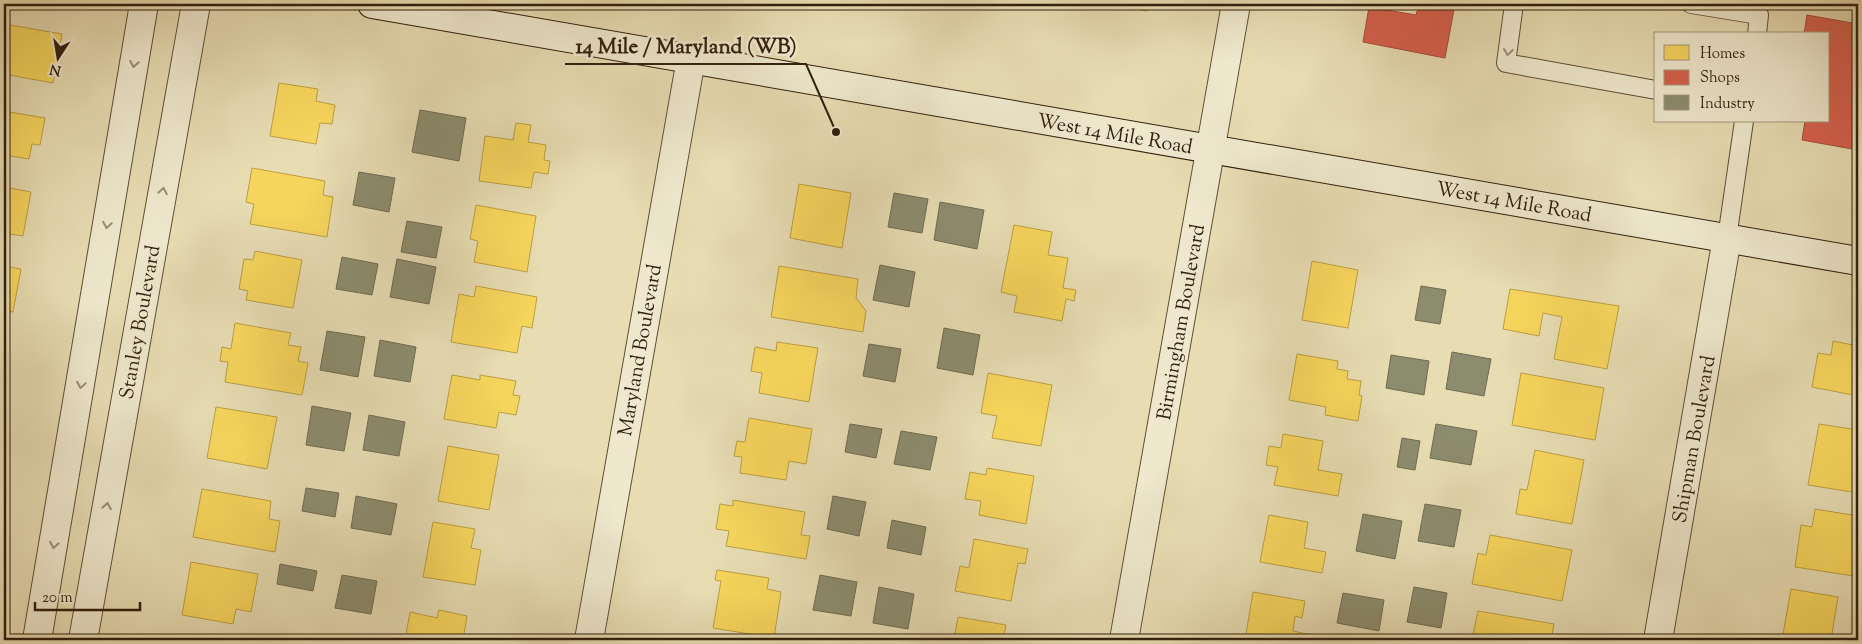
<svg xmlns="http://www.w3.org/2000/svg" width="1862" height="644" font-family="'Sorts Mill Goudy',serif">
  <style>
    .homes { fill: #f6d55c; stroke: #bb9e44 }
    .shops { fill: #d6604d; stroke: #a44c3a }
    .industry { fill: #8c8c6e; stroke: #716b51 }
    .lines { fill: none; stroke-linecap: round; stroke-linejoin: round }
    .service-casing { stroke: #5e4e36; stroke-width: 20 }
    .minor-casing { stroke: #5e4e36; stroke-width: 30 }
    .secondary-casing { stroke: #311f0d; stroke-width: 30 }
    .service { stroke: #efe8cd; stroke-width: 18 }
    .minor { stroke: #efe8cd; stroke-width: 28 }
    .secondary { stroke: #efe8cd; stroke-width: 28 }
    .oneway { stroke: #9a8e77 }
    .labels { text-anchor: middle; stroke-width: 5; stroke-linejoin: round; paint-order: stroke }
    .street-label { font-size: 20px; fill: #311f0d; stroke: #efe8cd }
    .leader { fill: none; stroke: #311f0d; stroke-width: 2 }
    .callout-dot { fill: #311f0d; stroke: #efe8cd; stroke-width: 2 }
    .callout-label { font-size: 21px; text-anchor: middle; font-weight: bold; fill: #311f0d; stroke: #efe8cd; stroke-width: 5; stroke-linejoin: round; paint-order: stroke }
  </style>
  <rect width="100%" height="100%" fill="#e7dcb2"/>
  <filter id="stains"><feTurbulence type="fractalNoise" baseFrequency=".004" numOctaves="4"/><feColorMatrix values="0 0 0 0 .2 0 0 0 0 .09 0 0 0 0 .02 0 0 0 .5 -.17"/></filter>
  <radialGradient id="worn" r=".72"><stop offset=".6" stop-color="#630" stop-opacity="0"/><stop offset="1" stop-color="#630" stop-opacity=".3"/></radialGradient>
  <g class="homes">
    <polygon points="1106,4 1149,4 1147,11"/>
    <polygon points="4,24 62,34 53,83 4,74"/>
    <polygon points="279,83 318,89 316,101 335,105 332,124 320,123 316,144 270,136"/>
    <polygon points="4,111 45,118 40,145 32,144 29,159 4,155"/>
    <polygon points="516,123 531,125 528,142 546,145 544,160 550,161 548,174 534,172 531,188 479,181 485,136 513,140"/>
    <polygon points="252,168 325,181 323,195 333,197 327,237 250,224 254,204 246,202"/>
    <polygon points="799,184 851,193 842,248 790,238"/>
    <polygon points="4,187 31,192 23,236 4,233"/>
    <polygon points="476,205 536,216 527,272 474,262 478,241 470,239"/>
    <polygon points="1014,225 1052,232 1048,255 1068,258 1063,288 1076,290 1074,301 1066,299 1062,321 1014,312 1017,296 1001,292"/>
    <polygon points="255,251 302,260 293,308 246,300 248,291 239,289 244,259 253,260"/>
    <polygon points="1312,261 1358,270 1348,328 1302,320"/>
    <polygon points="4,266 21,269 13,312 4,311"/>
    <polygon points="779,266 858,279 856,298 866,311 863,332 771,317"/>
    <polygon points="476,286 537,297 532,328 522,326 517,353 451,342 459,294 474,297"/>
    <polygon points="1510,289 1619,306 1607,369 1554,359 1562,317 1543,313 1539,336 1503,329"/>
    <polygon points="235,323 291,333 288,345 301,347 298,361 308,363 302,395 225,382 228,362 220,361 222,347 231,349"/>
    <polygon points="1833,341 1858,346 1858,396 1812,387 1818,353 1831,355"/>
    <polygon points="777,342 818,348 809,402 759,393 762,373 751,371 755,347 776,351"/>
    <polygon points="1297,354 1338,361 1337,369 1348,371 1347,379 1361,381 1359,395 1362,396 1358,421 1325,415 1326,407 1289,400"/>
    <polygon points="988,373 1052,385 1041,446 992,438 997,416 981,413"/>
    <polygon points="1521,373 1604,388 1595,440 1512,425"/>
    <polygon points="452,375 480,380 480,375 516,381 513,395 520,396 516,415 499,412 496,428 444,419"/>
    <polygon points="216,407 277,417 267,469 207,458"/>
    <polygon points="749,418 812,429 806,464 789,461 786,480 740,473 742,457 734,456 737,441 745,442"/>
    <polygon points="1819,424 1858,430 1858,493 1808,485"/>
    <polygon points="1283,434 1323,441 1318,470 1342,474 1338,496 1274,485 1278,467 1266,465 1269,446 1281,448"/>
    <polygon points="448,446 499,455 489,510 438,501"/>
    <polygon points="1535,450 1584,460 1572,524 1516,514 1520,489 1527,490"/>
    <polygon points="987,468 1034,476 1026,524 979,515 981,501 965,499 970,472 986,475"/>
    <polygon points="202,489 271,501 269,519 280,521 275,552 193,537"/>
    <polygon points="733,500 805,512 801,535 810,536 806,559 726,546 729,531 716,529 720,504 733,506"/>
    <polygon points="1815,509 1858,516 1858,569 1855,569 1854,576 1795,567 1801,525 1812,527"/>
    <polygon points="1269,515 1308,522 1304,548 1326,552 1322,573 1260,562"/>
    <polygon points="433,522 475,529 471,548 481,550 475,585 423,577"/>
    <polygon points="1490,535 1572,550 1562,601 1472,584 1478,553 1486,555"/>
    <polygon points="974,539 1028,549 1025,564 1018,563 1011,601 955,591 960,566 969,568"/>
    <polygon points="191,562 258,574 251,612 236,609 233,624 182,615"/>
    <polygon points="717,570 769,578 767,589 781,592 774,638 713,628 721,581 715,580"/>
    <polygon points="1791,589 1838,597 1831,640 1782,640"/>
    <polygon points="1253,592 1305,601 1302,618 1295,616 1293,631 1312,635 1311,640 1245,640"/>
    <polygon points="439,610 467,616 463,640 405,640 410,612 437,618"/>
    <polygon points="1478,611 1554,624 1551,640 1472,640"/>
    <polygon points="958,617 1006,625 1003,640 954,640"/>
  </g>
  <g class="shops">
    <polygon points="1419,4 1455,4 1445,58 1363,42 1369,7 1416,15"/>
    <polygon points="1807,15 1858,24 1858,150 1802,140 1805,121 1828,121 1828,34 1804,34"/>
  </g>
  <g class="industry">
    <polygon points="420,110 466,118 459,161 412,152"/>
    <polygon points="359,172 395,178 389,212 353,205"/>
    <polygon points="894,193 928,199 922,233 888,227"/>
    <polygon points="940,202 984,210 977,249 934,240"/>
    <polygon points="407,221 442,227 436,258 401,252"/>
    <polygon points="342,257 378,264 372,295 336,289"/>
    <polygon points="397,259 436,267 429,304 390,297"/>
    <polygon points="880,265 915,272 909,307 873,300"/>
    <polygon points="1421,286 1446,290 1440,324 1415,320"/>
    <polygon points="944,328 980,335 973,375 937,368"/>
    <polygon points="327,331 365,337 358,377 320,370"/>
    <polygon points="380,340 416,347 410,382 374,376"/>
    <polygon points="869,344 901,349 895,382 863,376"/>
    <polygon points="1452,352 1491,359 1484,396 1446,389"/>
    <polygon points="1391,355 1429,361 1424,395 1386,388"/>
    <polygon points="312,406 351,413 344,451 306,445"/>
    <polygon points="369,415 405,422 399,456 363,450"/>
    <polygon points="850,424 882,429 876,458 845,452"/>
    <polygon points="1436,424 1477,431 1471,465 1430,458"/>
    <polygon points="901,431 937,437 930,470 894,464"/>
    <polygon points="1402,438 1420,441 1415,470 1397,467"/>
    <polygon points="306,488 339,493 335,517 302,511"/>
    <polygon points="356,496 397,504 391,535 351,528"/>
    <polygon points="833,496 866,502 859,536 827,529"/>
    <polygon points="1425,504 1461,510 1454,547 1418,541"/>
    <polygon points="1363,514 1402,521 1395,559 1356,551"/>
    <polygon points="892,520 926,527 921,555 887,548"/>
    <polygon points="280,564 317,571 313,591 277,584"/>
    <polygon points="342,575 377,581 371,614 335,608"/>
    <polygon points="820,575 857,582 851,616 813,610"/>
    <polygon points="879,587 914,594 908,629 873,623"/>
    <polygon points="1414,587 1447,593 1441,628 1407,622"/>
    <polygon points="1343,593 1384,600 1379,631 1337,623"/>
  </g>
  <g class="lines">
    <g class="service-casing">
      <g id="service">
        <polyline points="1514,4 1506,63 1656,90"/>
        <polyline points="1691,4 1759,15 1757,34"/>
        <polyline points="1727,238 1744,121"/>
      </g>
    </g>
    <g class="minor-casing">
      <g id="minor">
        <polyline points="37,640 144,4"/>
        <polyline points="83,640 196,4"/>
        <polyline points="589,640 691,59"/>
        <polyline points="1124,640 1236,4"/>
        <polyline points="1658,640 1727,238"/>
      </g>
    </g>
    <g class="secondary-casing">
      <polyline id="secondary" points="372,4 1858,261"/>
    </g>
    <use href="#service" class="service"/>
    <use href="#minor" class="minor"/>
    <use href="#secondary" class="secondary"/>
  </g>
  <defs><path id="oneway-chevron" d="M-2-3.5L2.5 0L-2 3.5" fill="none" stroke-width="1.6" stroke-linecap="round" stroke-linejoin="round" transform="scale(1.25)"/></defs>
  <g class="oneway">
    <use href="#oneway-chevron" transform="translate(1508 52) rotate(97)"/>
    <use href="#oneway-chevron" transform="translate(134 64) rotate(99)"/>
    <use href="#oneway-chevron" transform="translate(163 191) rotate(-80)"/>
    <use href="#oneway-chevron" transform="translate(107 225) rotate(99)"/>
    <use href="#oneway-chevron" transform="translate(81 385) rotate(99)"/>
    <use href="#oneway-chevron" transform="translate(107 506) rotate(-80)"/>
    <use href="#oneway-chevron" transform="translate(54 545) rotate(100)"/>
  </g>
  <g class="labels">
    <g class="street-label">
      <text transform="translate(1115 133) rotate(10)" y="7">West 14 Mile Road</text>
      <text transform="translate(1514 201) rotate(10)" y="7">West 14 Mile Road</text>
      <text transform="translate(139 322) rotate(-80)" y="7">Stanley Boulevard</text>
      <text transform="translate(1180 322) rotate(-80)" y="7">Birmingham Boulevard</text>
      <text transform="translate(639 350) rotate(-80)" y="7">Maryland Boulevard</text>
      <text transform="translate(1693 439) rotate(-80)" y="7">Shipman Boulevard</text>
    </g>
  </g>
  <path class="leader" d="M836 132L806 64H565"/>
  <circle class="callout-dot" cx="836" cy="132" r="5"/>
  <g class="callout-label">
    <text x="686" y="53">14 Mile / Maryland (WB)</text>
  </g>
  <rect width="1862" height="644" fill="none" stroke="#e7dcb2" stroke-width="20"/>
  <rect x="5" y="5" width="1852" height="634" fill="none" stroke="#311f0d" stroke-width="2.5"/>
  <rect x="10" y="10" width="1842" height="624" fill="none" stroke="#311f0d"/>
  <rect x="1654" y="32" width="175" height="90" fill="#efe8cd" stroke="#a39880"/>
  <rect x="1664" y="45" width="25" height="15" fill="#f6d55c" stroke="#a39880"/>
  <text x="1700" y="58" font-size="15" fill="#311f0d">Homes</text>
  <rect x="1664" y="70" width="25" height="15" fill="#d6604d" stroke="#a39880"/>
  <text x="1700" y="82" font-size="15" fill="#311f0d">Shops</text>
  <rect x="1664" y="95" width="25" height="15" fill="#8c8c6e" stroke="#a39880"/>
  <text x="1700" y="108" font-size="15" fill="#311f0d">Industry</text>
  <g transform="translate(58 58) rotate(192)" stroke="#efe8cd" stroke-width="4" paint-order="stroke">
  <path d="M0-4L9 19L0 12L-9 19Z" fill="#311f0d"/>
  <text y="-8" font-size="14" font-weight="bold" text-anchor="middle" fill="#311f0d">N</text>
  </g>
  <path d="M35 602v8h105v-8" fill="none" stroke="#311f0d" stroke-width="2.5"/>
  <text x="42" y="602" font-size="15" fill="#311f0d" stroke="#efe8cd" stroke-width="4" paint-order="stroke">20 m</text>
  <rect width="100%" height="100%" filter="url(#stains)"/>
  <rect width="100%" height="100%" fill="url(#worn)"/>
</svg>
